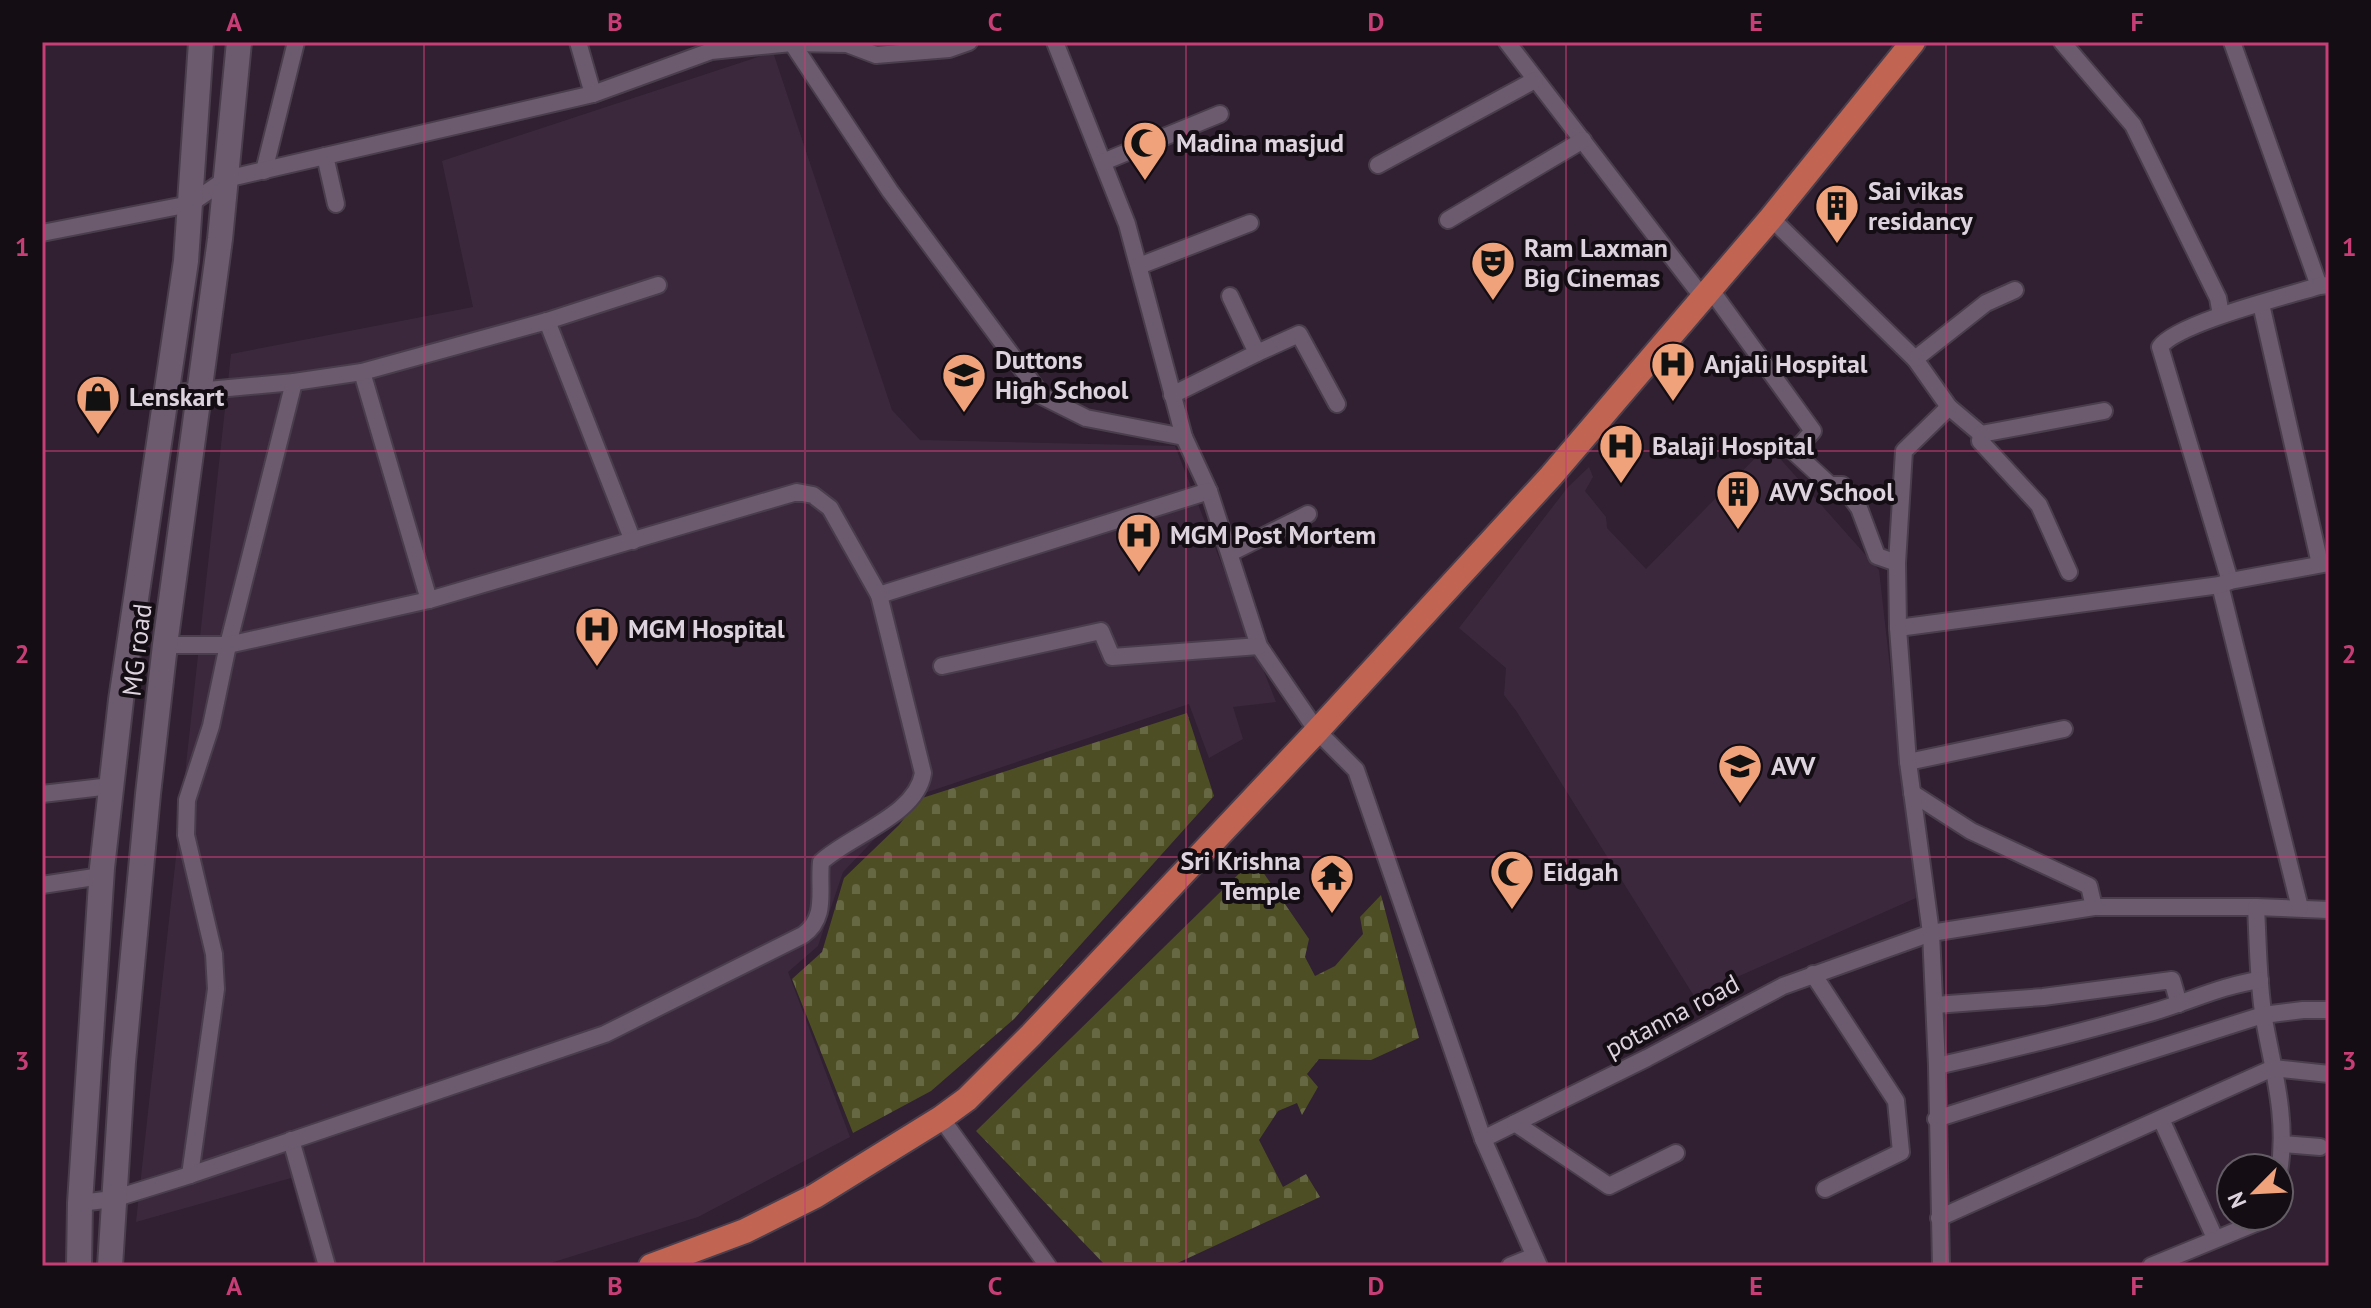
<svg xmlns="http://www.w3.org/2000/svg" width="2371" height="1308" font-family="'PT Sans',sans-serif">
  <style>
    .built { fill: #3b283d }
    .cemetery { fill: url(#cemetery-stones) }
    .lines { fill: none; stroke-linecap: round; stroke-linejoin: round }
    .minor-casing { stroke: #4a3e4c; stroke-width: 20 }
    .secondary-casing { stroke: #4a3e4c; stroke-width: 28 }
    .trunk-casing { stroke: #4a3e4c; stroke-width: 28 }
    .minor { stroke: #6c5b6e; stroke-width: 16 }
    .secondary { stroke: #6c5b6e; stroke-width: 24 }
    .trunk { stroke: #c16452; stroke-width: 24 }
    .grid { fill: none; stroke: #c73d75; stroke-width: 2; stroke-opacity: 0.55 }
    .labels { text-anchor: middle; stroke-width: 8; stroke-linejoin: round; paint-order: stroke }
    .poi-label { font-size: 26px; font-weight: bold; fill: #ddd3de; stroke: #140d14; text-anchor: start }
    .street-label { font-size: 26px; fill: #ddd3de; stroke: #140d14 }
    .neatline { fill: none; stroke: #c73d75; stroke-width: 3 }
    .grid-label { font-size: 26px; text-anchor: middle; font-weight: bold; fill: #c73d75 }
  </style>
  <defs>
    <pattern id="cemetery-stones" width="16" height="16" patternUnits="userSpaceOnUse" patternTransform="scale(2)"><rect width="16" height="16" fill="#4d4e24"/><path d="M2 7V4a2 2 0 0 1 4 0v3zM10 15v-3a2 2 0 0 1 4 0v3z" fill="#666743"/></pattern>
  </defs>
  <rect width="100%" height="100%" fill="#302031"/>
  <g class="built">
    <polygon points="773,52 892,410 920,440 1175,446 1276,702 1233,707 1243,739 1209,758 1189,704 916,796 843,872 818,946 788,972 850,1137 698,1217 541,1266 315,1266 291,1178 136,1222 231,354 473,307 442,161"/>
    <polygon points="1768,445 1879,570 1916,898 1694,996 1517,712 1504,695 1506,668 1459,628 1568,487 1589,467 1593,477 1585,491 1606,517 1607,528 1646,569"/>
  </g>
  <g class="cemetery">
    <polygon points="1187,713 1214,796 1014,1019 931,1091 853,1133 792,979 822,952 844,878 899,825 919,799"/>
    <polygon points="1254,859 1309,939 1305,957 1315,976 1335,966 1363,934 1360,917 1381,895 1419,1038 1371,1060 1319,1059 1307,1074 1318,1087 1302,1115 1297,1103 1278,1111 1259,1140 1283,1187 1306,1174 1320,1197 1171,1266 1106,1266 976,1131"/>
  </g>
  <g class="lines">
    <g class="minor-casing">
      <g id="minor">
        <polyline points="578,42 593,94"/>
        <polyline points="1055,42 1127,224 1184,437 1209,491 1259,646 1317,731 1356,770 1483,1139 1647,1058 1783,986 1931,933 2094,907 2256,907 2329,910"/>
        <polyline points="1507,42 1704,299"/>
        <polyline points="2062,42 2133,125 2218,298 2221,315"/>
        <polyline points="2232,42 2319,286"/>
        <polyline points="792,43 890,191 1042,396 1086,418 1184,437"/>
        <polyline points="325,156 336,204"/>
        <polyline points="1103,162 1220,114"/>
        <polyline points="1378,165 1535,80"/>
        <polyline points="264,171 296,42"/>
        <polyline points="1771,218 1915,359 1949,407 1981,434 2104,411"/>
        <polyline points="1448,220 1583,140"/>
        <polyline points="42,233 190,204 226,179 593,94 711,51 792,43 847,44 876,55 949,49 969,42"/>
        <polyline points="1139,266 1250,223"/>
        <polyline points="1711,290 1813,431 1794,452 1830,485 1842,485 1859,508 1877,556 1897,563"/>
        <polyline points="2261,304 2320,564"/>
        <polyline points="547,321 633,541"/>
        <polyline points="1257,353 1299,334 1337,404"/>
        <polyline points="1915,359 1986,303 2015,290"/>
        <polyline points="362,372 429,600"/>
        <polyline points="164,394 294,382 362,372 547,321 658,285"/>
        <polyline points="1172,395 1257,353 1230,296"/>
        <polyline points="1981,434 1980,441 2039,505 2069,572"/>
        <polyline points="1230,553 1308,514"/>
        <path d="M2230 581 2160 347C2177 323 2287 296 2319 286L2329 285"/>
        <polyline points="2220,585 2300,908"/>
        <polyline points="879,595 1209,491"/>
        <polyline points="1898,628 2220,585 2230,581 2329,563"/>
        <polyline points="942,666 1101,631 1112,657 1259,646"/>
        <polyline points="1908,762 2064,729"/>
        <polyline points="1912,793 1971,831 2089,886 2094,907"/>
        <polyline points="42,794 111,786"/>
        <polyline points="42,885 101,876"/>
        <path d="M2256 907C2258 944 2258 982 2264 1019 2273 1070 2288 1119 2279 1172"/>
        <polyline points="1813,974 1896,1101 1901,1152 1825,1189"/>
        <polyline points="1935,1005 2043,997 2172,980 2179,1004"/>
        <path d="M1937 1066C2010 1050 2081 1032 2153 1012 2188 1002 2223 985 2260 980"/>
        <polyline points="941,1118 1048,1266"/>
        <polyline points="1936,1119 2263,1015 2303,1010 2329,1010"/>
        <polyline points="2161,1119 2215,1238"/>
        <polyline points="1515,1123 1609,1186 1676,1153"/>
        <polyline points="1483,1139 1539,1266"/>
        <polyline points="291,1140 327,1266"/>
        <polyline points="2284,1144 2320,1147"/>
        <polyline points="190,1175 216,989 214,954 186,835 187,800 211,726 228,645 294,382"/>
        <path d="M80 1203 113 1199 190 1175 605 1034 803 935C828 917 818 891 821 862 850 835 917 815 923 773L879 595 830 508 813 495 797 492 429 600 228 645H165"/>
        <polyline points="1939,1218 2273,1068 2329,1074"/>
        <polyline points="1510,1266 1534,1256"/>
        <polyline points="1941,1266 1937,1066 1931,933 1908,762 1898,628 1897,563 1904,451 1949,407"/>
        <polyline points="2151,1266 2263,1220 2265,1216"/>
      </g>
    </g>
    <g class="secondary-casing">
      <g id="secondary">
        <polyline points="79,1266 80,1203 102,868 121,700 186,261 201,42"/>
        <polyline points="110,1266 123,1062 148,794 165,645 220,239 239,42"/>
      </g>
    </g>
    <g class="trunk-casing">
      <polyline id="trunk" points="651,1266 745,1231 815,1196 941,1118 967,1099 1031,1035 1317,731 1551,476 1771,218 1913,42"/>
    </g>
    <use href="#minor" class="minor"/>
    <use href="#secondary" class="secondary"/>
    <use href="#trunk" class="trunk"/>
  </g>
  <path class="grid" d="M424 42V1266M805 42V1266M1186 42V1266M1566 42V1266M1946 42V1266M42 451H2329M42 857H2329"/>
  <defs>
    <g id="mosque-pin" transform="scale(2.3)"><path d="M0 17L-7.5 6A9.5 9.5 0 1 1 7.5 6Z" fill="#f0a27a" stroke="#140d14"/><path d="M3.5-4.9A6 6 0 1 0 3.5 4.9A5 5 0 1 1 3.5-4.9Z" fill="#111"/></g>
    <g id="building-pin" transform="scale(2.3)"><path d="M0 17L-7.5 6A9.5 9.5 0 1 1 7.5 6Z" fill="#f0a27a" stroke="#140d14"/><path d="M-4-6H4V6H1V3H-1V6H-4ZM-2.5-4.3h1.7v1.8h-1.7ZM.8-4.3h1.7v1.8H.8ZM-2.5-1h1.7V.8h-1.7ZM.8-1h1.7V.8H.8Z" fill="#111"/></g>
    <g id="theatre-pin" transform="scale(2.3)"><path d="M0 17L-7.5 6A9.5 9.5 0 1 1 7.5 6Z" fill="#f0a27a" stroke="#140d14"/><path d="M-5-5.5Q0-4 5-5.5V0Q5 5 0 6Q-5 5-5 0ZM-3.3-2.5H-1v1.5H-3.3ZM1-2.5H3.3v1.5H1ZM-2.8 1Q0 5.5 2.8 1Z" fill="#111"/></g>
    <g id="hospital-pin" transform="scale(2.3)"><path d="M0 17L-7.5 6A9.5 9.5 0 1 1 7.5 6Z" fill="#f0a27a" stroke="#140d14"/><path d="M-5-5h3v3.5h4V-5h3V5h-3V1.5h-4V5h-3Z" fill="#111"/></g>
    <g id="school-pin" transform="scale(2.3)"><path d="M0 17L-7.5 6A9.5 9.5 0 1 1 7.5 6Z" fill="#f0a27a" stroke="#140d14"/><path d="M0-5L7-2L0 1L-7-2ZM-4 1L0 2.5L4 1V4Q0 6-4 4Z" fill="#111"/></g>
    <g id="shop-pin" transform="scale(2.3)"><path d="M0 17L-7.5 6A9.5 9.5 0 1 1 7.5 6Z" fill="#f0a27a" stroke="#140d14"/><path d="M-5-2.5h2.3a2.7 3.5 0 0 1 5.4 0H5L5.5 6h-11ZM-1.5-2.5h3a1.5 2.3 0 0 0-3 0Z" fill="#111"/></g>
    <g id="university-pin" transform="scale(2.3)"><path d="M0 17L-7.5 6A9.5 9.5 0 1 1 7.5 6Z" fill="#f0a27a" stroke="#140d14"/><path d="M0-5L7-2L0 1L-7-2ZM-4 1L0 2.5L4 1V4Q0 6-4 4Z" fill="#111"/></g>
    <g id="temple-pin" transform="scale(2.3)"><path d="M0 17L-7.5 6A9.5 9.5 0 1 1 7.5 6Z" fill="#f0a27a" stroke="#140d14"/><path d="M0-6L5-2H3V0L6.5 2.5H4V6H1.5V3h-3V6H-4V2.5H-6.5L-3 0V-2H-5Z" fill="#111"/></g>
  </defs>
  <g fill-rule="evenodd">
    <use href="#mosque-pin" x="1145" y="143"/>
    <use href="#building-pin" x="1837" y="206"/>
    <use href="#theatre-pin" x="1493" y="263"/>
    <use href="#hospital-pin" x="1673" y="364"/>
    <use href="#school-pin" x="964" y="375"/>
    <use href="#shop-pin" x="98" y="397"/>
    <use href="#hospital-pin" x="1621" y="446"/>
    <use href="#building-pin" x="1738" y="492"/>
    <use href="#hospital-pin" x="1139" y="535"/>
    <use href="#hospital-pin" x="597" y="629"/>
    <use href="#university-pin" x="1740" y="766"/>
    <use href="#mosque-pin" x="1512" y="872"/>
    <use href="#temple-pin" x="1332" y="876"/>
  </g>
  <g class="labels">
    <g class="poi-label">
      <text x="1176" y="152">Madina masjud</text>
      <text x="1868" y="200">Sai vikas<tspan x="1868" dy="30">residancy</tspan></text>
      <text x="1524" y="257">Ram Laxman<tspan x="1524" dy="30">Big Cinemas</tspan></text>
      <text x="995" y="369">Duttons<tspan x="995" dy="30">High School</tspan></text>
      <text x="1704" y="373">Anjali Hospital</text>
      <text x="129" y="406">Lenskart</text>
      <text x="1652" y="455">Balaji Hospital</text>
      <text x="1769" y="501">AVV School</text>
      <text x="1170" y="544">MGM Post Mortem</text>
      <text x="628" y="638">MGM Hospital</text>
      <text x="1771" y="775">AVV</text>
      <text x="1301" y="870" text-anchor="end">Sri Krishna<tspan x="1301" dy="30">Temple</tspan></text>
      <text x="1543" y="881">Eidgah</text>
    </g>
    <g class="street-label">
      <text transform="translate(137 650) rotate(-83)" y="9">MG road</text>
      <text transform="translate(1672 1016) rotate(-28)" y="9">potanna road</text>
    </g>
  </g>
  <rect width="2371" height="1308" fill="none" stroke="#140d14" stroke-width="88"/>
  <g transform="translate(2255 1192) rotate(246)"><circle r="38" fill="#140d14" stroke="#645c65" stroke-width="2"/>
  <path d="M0-6L14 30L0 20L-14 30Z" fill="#f0a27a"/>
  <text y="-12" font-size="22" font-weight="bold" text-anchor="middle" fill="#ddd3de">N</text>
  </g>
  <rect x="44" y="44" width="2283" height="1220" class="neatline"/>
  <g class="grid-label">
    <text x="234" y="31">A</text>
    <text x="615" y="31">B</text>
    <text x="995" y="31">C</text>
    <text x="1376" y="31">D</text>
    <text x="1756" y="31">E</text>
    <text x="2137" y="31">F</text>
    <text x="22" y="256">1</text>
    <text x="2349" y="256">1</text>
    <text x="22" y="663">2</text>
    <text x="2349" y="663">2</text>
    <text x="22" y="1070">3</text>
    <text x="2349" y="1070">3</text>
    <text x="234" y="1295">A</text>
    <text x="615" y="1295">B</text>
    <text x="995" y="1295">C</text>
    <text x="1376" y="1295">D</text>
    <text x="1756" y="1295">E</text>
    <text x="2137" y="1295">F</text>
  </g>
</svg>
